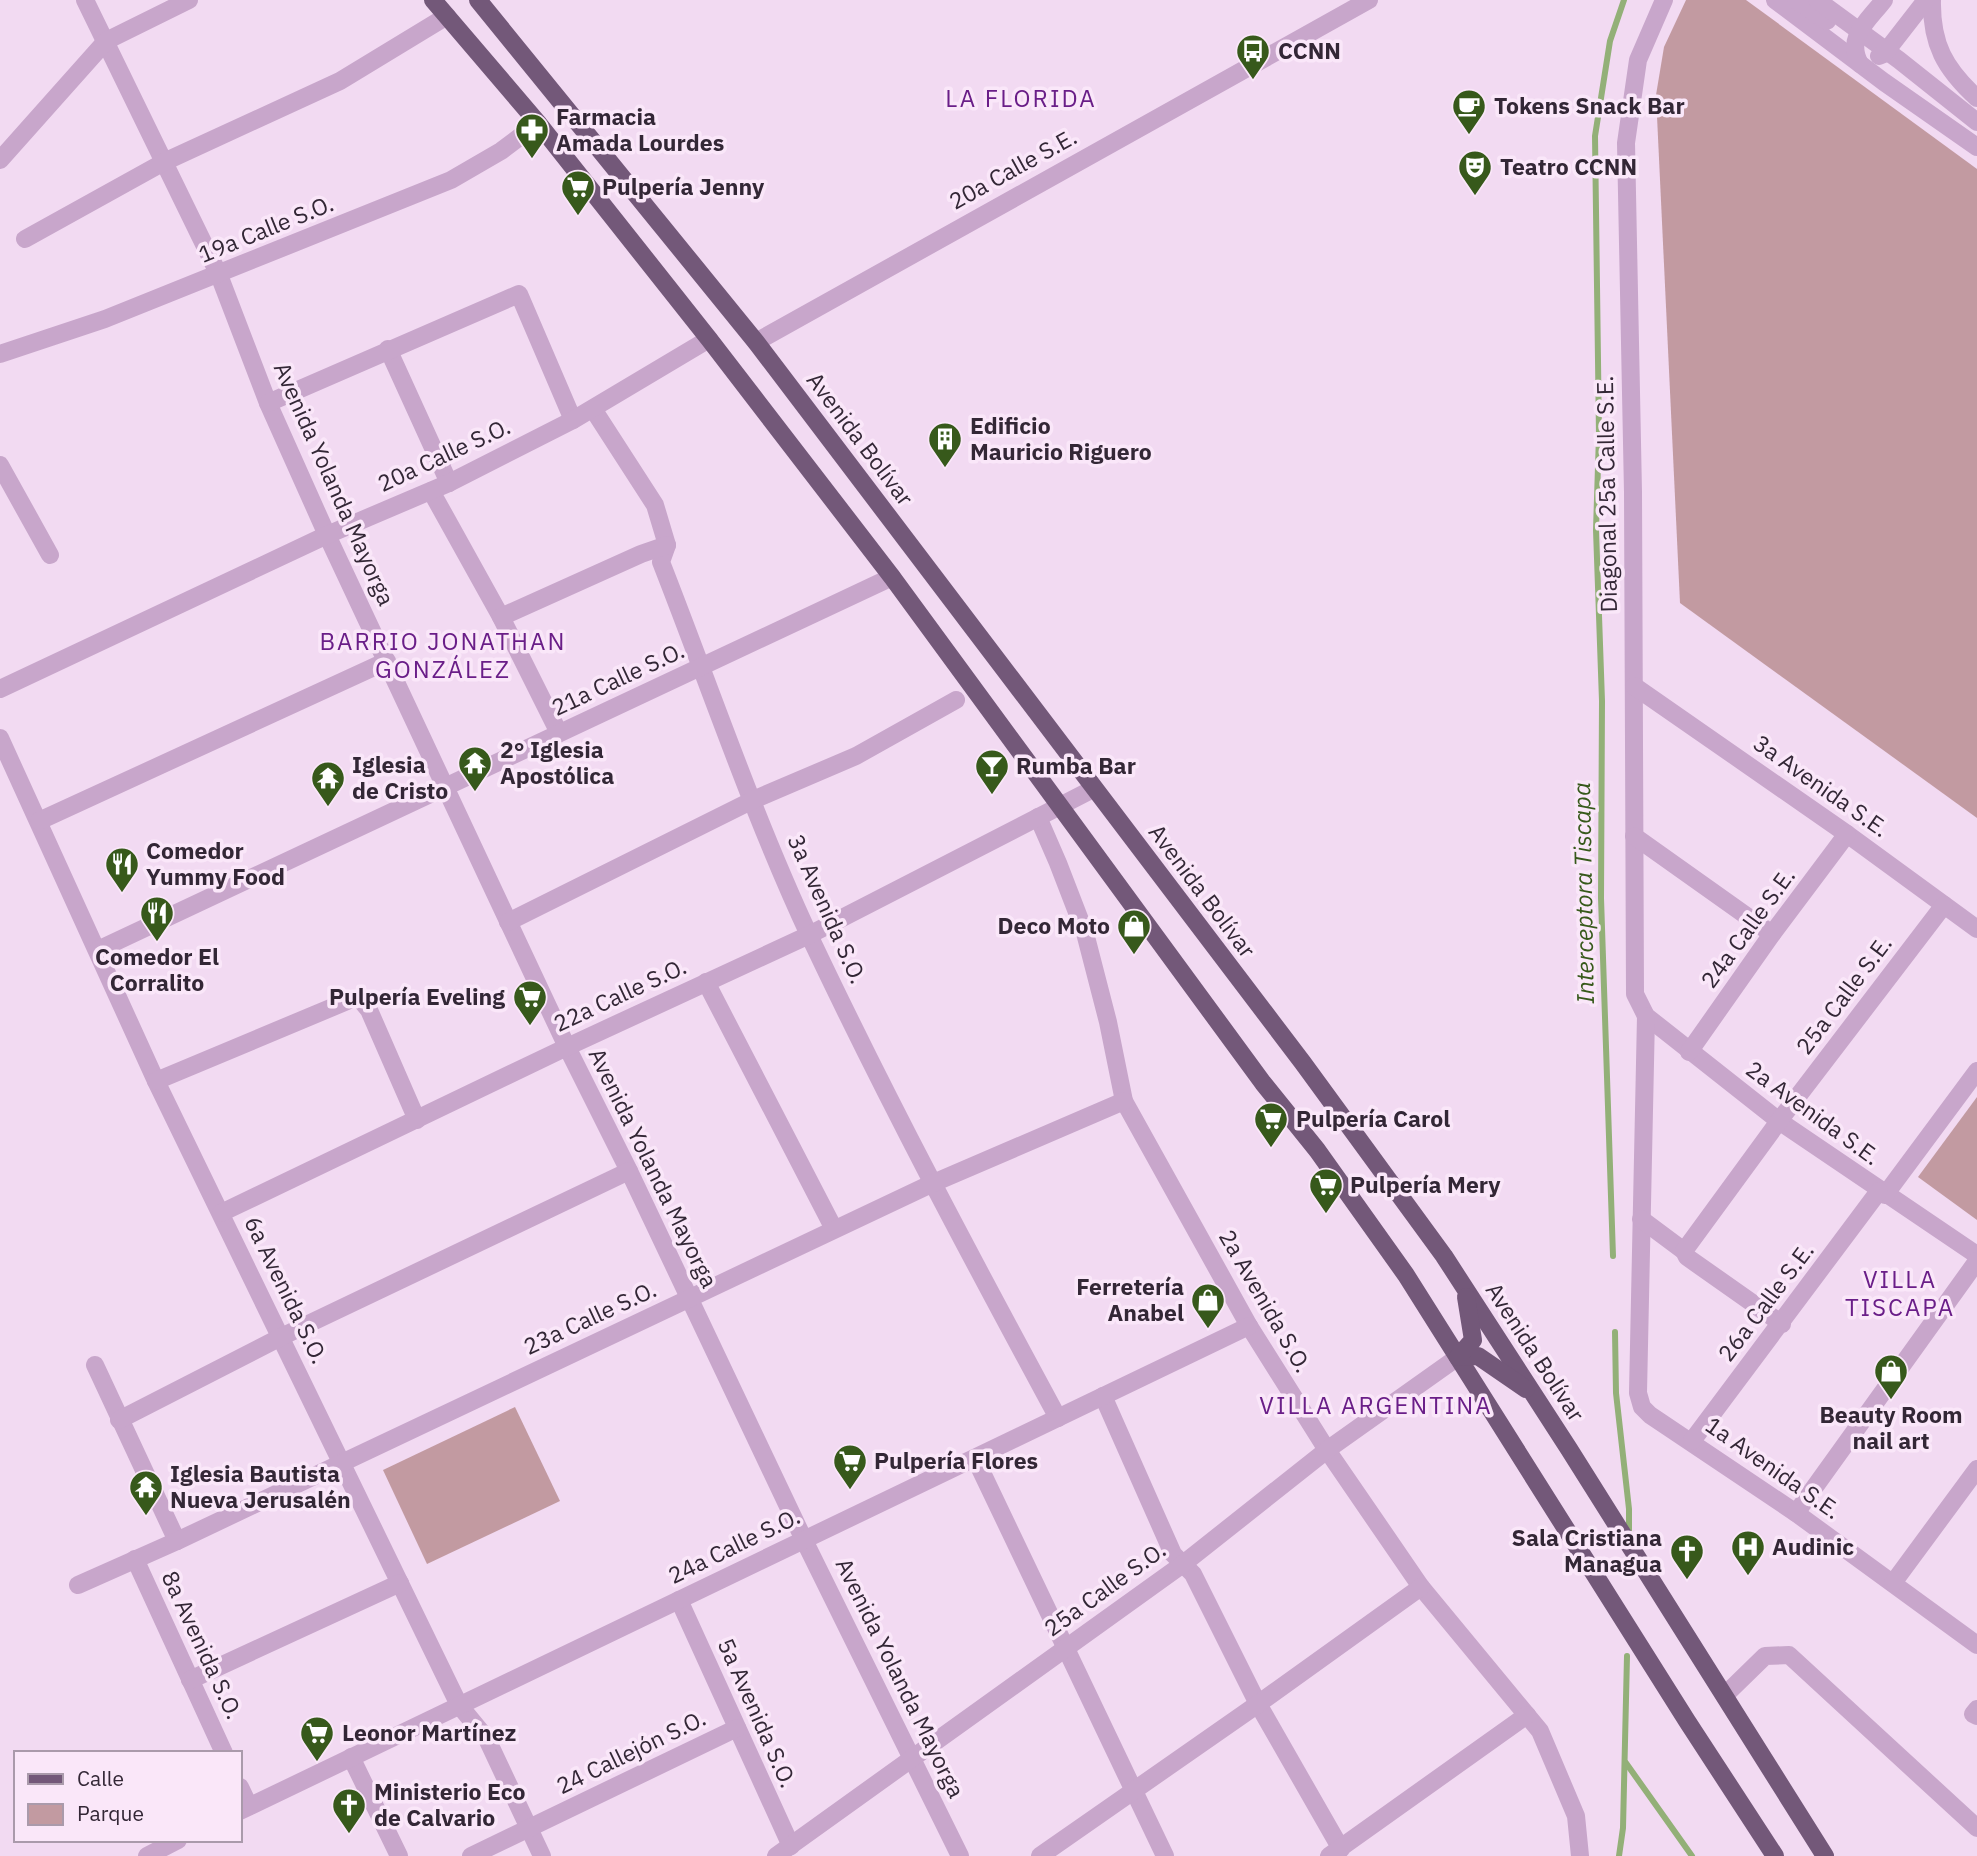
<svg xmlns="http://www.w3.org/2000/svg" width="1977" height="1856" font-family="'IBM Plex Sans',sans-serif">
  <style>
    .green { fill: #c29aa1 }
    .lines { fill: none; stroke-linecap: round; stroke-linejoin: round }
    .stream { stroke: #93b078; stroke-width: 6 }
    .minor { stroke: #c8a6cb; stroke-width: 18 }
    .major { stroke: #735879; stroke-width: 18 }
    .labels { text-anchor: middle; stroke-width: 7; stroke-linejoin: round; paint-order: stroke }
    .poi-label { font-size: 23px; font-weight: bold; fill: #332736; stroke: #fae7f9; text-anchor: start }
    .street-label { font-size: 23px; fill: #332736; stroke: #fae7f9 }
    .neighbourhood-label { font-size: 24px; letter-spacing: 2px; fill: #6a1e88; stroke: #fae7f9 }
    .water-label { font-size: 24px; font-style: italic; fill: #37591b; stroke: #fae7f9 }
  </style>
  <rect width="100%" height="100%" fill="#f2daf2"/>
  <g class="green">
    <polygon points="1686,0 1746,0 1977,169 1977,818 1680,603 1656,95 1664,47"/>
    <polygon points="1977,1097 1977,1220 1918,1177"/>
    <polygon points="515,1407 560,1501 427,1564 383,1470"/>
  </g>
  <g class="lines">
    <g class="stream">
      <polyline points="1613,1256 1601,898 1602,701 1596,530 1599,435 1595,136 1610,41 1624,0"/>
      <polyline points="1615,1332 1616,1393 1629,1509 1629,1534"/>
      <polyline points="1626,1763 1692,1856"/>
      <polyline points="1619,1856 1623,1828 1627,1656"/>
    </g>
    <g class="minor">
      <polyline points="85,0 219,275 268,403 327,535 567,1047 629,1171 804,1540 960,1856"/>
      <polyline points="1664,0 1638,60 1626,143 1633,492 1635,994 1646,1016 1779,1121 1977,1255"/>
      <polyline points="1775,0 1884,82 1977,147"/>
      <polyline points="1796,0 1827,21"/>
      <polyline points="1817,0 1899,60 1977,122"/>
      <path d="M1932 0C1931 44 1945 69 1977 98"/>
      <polyline points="1879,56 1884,54 1926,0"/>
      <path d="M1860 64C1845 37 1868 21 1884 0"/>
      <polyline points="0,160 106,41 189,0"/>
      <polyline points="25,239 164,162 340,81 447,16"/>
      <polyline points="756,342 1369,0"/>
      <polyline points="388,349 449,483"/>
      <polyline points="0,354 105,319 451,180 501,151 538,123"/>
      <polyline points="268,403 519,294 573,420"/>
      <path d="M593 409 655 505 667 545 661 562C710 687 753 815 810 937 887 1100 972 1259 1058 1418"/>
      <polyline points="0,465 50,555"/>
      <polyline points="431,491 501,617 559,733"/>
      <polyline points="501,617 641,554 667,545"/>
      <polyline points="1634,686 1847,834 1977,929"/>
      <polyline points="0,689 327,535 449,483 573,420 709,339"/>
      <polyline points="0,738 156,1081 459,1705 487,1739 542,1856"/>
      <polyline points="1038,817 1058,863 1085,933 1108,1022 1124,1101 1249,1326 1327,1450 1421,1587 1540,1731 1576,1816 1580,1856"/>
      <polyline points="39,821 387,661"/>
      <polyline points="1634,836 1772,934"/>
      <polyline points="508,922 753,800 856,756 956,700"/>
      <polyline points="98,950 892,577"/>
      <polyline points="706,982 834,1229"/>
      <polyline points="1646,1016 1638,1393 1642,1407 1650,1415 1796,1513 1977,1645"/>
      <polyline points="1689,1052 1772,934 1847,834"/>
      <polyline points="156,1081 352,999 360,999 369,1010 417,1120"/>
      <polyline points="1885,1195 1977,1071"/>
      <polyline points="221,1213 567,1047 809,935 1093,789"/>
      <polyline points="1641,1219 1684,1251 1687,1257 1782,1324"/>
      <polyline points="1684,1251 1779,1121 1944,905"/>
      <polyline points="95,1365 177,1541"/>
      <polyline points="1103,1396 1173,1554 1193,1574 1258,1704 1341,1849"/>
      <polyline points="119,1420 281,1337 629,1171"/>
      <polyline points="1692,1441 1879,1191"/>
      <polyline points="975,1458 1165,1856"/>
      <polyline points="1796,1513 1977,1261"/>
      <polyline points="135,1559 224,1753"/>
      <polyline points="1893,1583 1977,1469"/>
      <polyline points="78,1585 177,1541 931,1184 1124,1101"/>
      <polyline points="679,1600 791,1846"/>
      <polyline points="190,1680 400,1583"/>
      <polyline points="1725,1695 1765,1656 1789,1655 1977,1828"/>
      <polyline points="1977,1709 1973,1714 1977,1716"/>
      <polyline points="351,1757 399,1856"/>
      <polyline points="240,1787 249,1806"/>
      <polyline points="240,1811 1249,1326"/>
      <polyline points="147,1856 178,1840"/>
      <polyline points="471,1856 737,1728"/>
      <polyline points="776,1856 1183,1564 1327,1450 1458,1357"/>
      <polyline points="1040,1856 1258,1704 1421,1587"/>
      <polyline points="1329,1856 1527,1715"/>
    </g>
    <g class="major">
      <polyline points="433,0 538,123 709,339 892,577 1263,1083 1317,1150 1406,1275 1687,1721 1775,1856"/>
      <polyline points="478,0 756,342 1303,1063 1444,1256 1569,1449 1825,1856"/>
      <polyline points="1458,1357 1478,1356 1526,1389"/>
      <polyline points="1458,1357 1473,1340 1466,1297"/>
    </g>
  </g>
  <defs>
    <g id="bus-pin" transform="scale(1.75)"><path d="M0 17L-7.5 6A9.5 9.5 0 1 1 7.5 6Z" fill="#37591b" stroke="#fae7f9"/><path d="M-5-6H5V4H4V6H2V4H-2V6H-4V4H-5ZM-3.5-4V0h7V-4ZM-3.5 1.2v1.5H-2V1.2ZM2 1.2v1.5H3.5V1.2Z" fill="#fff"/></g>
    <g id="cafe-pin" transform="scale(1.75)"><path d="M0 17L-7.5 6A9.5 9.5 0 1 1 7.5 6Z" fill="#37591b" stroke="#fae7f9"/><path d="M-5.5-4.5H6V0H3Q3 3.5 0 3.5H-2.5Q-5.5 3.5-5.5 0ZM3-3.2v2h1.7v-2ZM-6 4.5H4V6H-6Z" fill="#fff"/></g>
    <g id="pharmacy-pin" transform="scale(1.75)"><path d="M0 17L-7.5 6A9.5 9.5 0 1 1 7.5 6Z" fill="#37591b" stroke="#fae7f9"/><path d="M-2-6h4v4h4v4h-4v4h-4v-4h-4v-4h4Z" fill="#fff"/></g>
    <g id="theatre-pin" transform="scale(1.75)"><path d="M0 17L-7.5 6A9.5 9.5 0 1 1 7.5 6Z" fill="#37591b" stroke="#fae7f9"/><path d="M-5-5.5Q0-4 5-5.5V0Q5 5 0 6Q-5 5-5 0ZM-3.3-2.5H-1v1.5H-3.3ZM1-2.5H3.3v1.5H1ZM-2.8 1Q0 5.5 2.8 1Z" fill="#fff"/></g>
    <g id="supermarket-pin" transform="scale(1.75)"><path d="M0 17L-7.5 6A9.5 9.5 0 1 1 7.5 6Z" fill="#37591b" stroke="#fae7f9"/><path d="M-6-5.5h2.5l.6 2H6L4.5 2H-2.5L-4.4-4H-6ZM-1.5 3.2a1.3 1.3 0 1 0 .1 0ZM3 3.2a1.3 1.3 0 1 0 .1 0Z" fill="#fff"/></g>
    <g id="building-pin" transform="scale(1.75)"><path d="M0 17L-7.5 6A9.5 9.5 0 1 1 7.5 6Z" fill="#37591b" stroke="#fae7f9"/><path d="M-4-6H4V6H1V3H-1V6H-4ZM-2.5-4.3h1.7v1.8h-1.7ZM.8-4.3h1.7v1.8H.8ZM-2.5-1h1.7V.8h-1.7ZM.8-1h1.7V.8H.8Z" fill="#fff"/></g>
    <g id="temple-pin" transform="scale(1.75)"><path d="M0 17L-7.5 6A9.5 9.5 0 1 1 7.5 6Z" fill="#37591b" stroke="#fae7f9"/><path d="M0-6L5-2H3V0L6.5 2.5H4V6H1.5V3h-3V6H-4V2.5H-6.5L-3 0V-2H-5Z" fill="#fff"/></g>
    <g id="bar-pin" transform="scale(1.75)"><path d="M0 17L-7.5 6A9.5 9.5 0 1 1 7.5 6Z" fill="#37591b" stroke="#fae7f9"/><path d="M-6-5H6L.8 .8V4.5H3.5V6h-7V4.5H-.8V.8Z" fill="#fff"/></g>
    <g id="restaurant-pin" transform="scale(1.75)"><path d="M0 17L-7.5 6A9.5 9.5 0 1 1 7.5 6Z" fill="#37591b" stroke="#fae7f9"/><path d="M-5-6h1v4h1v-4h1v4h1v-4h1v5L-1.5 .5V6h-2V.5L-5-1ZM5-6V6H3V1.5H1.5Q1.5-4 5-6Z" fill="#fff"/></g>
    <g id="shop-pin" transform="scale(1.75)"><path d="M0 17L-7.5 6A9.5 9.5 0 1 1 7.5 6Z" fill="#37591b" stroke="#fae7f9"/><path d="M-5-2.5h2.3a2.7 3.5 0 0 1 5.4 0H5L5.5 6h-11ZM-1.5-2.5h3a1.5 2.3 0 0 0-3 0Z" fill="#fff"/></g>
    <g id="hospital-pin" transform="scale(1.75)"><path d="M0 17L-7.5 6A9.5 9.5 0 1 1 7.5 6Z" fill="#37591b" stroke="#fae7f9"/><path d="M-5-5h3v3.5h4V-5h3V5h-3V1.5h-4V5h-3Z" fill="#fff"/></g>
    <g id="church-pin" transform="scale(1.75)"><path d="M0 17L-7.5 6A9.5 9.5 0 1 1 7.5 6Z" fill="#37591b" stroke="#fae7f9"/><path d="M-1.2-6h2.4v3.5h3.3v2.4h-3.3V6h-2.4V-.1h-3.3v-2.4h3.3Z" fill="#fff"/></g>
  </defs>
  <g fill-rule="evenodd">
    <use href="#bus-pin" x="1253" y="51"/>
    <use href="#cafe-pin" x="1469" y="106"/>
    <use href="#pharmacy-pin" x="532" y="130"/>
    <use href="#theatre-pin" x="1475" y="167"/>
    <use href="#supermarket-pin" x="578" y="187"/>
    <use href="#building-pin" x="945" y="439"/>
    <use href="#temple-pin" x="475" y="763"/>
    <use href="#bar-pin" x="992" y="766"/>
    <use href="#temple-pin" x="328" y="778"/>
    <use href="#restaurant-pin" x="122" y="864"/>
    <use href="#restaurant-pin" x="157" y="913"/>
    <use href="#shop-pin" x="1134" y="926"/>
    <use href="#supermarket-pin" x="530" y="997"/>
    <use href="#supermarket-pin" x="1271" y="1119"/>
    <use href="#supermarket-pin" x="1326" y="1185"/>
    <use href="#shop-pin" x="1208" y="1300"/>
    <use href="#shop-pin" x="1891" y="1371"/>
    <use href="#supermarket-pin" x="850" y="1461"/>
    <use href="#temple-pin" x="146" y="1487"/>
    <use href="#hospital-pin" x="1748" y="1547"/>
    <use href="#church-pin" x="1687" y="1551"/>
    <use href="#supermarket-pin" x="317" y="1733"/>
    <use href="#church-pin" x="349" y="1805"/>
  </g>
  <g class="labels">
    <g class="poi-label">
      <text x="1278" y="59">CCNN</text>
      <text x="1494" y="114">Tokens Snack Bar</text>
      <text x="556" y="125">Farmacia<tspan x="556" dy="26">Amada Lourdes</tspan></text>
      <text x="1500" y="175">Teatro CCNN</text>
      <text x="602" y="195">Pulpería Jenny</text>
      <text x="970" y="434">Edificio<tspan x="970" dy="26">Mauricio Riguero</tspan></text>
      <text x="500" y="758">2° Iglesia<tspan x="500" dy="26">Apostólica</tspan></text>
      <text x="352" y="773">Iglesia<tspan x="352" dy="26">de Cristo</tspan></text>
      <text x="1016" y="774">Rumba Bar</text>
      <text x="146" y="859">Comedor<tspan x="146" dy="26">Yummy Food</tspan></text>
      <text x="1110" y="934" text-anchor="end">Deco Moto</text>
      <text x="157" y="965" text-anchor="middle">Comedor El<tspan x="157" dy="26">Corralito</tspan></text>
      <text x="505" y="1005" text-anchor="end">Pulpería Eveling</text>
      <text x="1296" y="1127">Pulpería Carol</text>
      <text x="1350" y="1193">Pulpería Mery</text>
      <text x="1184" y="1295" text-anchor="end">Ferretería<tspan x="1184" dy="26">Anabel</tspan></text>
      <text x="1891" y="1423" text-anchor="middle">Beauty Room<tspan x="1891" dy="26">nail art</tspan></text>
      <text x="874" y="1469">Pulpería Flores</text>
      <text x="170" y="1482">Iglesia Bautista<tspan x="170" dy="26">Nueva Jerusalén</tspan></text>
      <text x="1662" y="1546" text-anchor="end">Sala Cristiana<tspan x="1662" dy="26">Managua</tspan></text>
      <text x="1772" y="1555">Audinic</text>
      <text x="342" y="1741">Leonor Martínez</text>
      <text x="374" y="1800">Ministerio Eco<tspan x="374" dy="26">de Calvario</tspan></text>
    </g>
    <g class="street-label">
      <text transform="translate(1013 169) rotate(-29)" y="8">20a Calle S.E.</text>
      <text transform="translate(266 229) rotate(-22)" y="8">19a Calle S.O.</text>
      <text transform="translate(860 439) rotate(53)" y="8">Avenida Bolívar</text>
      <text transform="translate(444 455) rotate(-25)" y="8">20a Calle S.O.</text>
      <text transform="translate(334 484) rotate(66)" y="8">Avenida Yolanda Mayorga</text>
      <text transform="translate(1607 494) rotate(-91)" y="8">Diagonal 25a Calle S.E.</text>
      <text transform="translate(618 679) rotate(-25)" y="8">21a Calle S.O.</text>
      <text transform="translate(1821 786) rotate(35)" y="8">3a Avenida S.E.</text>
      <text transform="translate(1202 891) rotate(53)" y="8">Avenida Bolívar</text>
      <text transform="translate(827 909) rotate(66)" y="8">3a Avenida S.O.</text>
      <text transform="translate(1748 928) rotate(-54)" y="8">24a Calle S.E.</text>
      <text transform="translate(620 995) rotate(-25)" y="8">22a Calle S.O.</text>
      <text transform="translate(1844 995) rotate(-53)" y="8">25a Calle S.E.</text>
      <text transform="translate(1813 1113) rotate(36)" y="8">2a Avenida S.E.</text>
      <text transform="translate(653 1168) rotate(64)" y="8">Avenida Yolanda Mayorga</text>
      <text transform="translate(286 1290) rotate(64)" y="8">6a Avenida S.O.</text>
      <text transform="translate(1265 1301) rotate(60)" y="8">2a Avenida S.O.</text>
      <text transform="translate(1766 1302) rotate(-53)" y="8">26a Calle S.E.</text>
      <text transform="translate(590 1318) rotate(-25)" y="8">23a Calle S.O.</text>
      <text transform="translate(1535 1352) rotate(57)" y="8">Avenida Bolívar</text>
      <text transform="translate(1773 1468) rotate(35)" y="8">1a Avenida S.E.</text>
      <text transform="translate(734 1546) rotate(-26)" y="8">24a Calle S.O.</text>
      <text transform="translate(1105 1589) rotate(-36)" y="8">25a Calle S.O.</text>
      <text transform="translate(202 1645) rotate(65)" y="8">8a Avenida S.O.</text>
      <text transform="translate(900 1678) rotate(64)" y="8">Avenida Yolanda Mayorga</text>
      <text transform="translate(757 1713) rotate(66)" y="8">5a Avenida S.O.</text>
      <text transform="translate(631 1752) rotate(-26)" y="8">24 Callejón S.O.</text>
    </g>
    <g class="neighbourhood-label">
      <text x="1021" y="107">LA FLORIDA</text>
      <text x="443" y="650">BARRIO JONATHAN<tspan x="443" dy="28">GONZÁLEZ</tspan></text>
      <text x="1900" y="1288">VILLA<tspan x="1900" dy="28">TISCAPA</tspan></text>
      <text x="1376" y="1414">VILLA ARGENTINA</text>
    </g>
    <g class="water-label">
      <text transform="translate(1584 893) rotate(-91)" y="8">Interceptora Tiscapa</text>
    </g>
  </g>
  <rect x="14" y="1751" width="228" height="91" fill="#fae7f9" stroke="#aa9aab" stroke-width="2"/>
  <rect x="28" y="1774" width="35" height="10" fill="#735879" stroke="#aa9aab" stroke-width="2"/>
  <text x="77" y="1786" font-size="21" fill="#332736">Calle</text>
  <rect x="28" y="1804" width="35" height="21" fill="#c29aa1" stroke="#aa9aab" stroke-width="2"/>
  <text x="77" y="1821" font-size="21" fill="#332736">Parque</text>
</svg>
